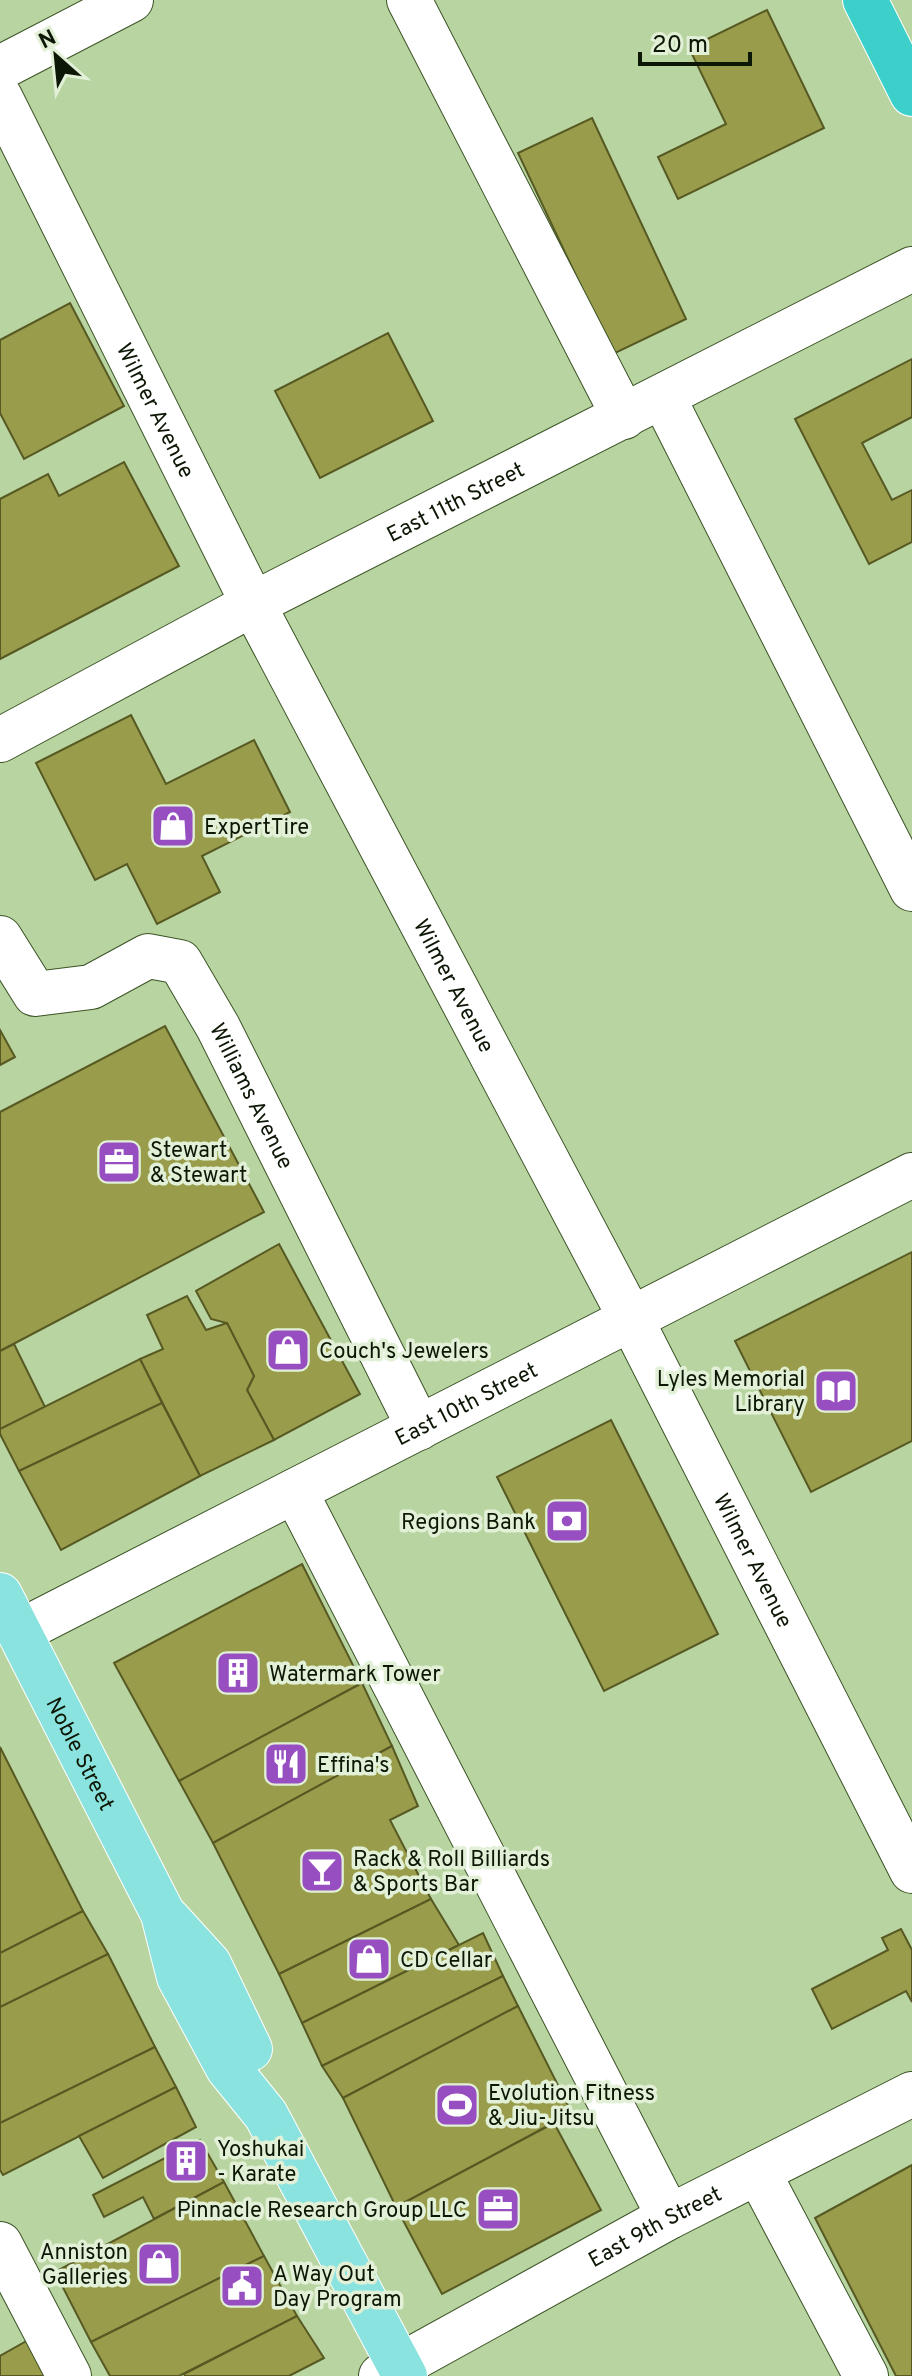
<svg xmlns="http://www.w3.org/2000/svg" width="912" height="2376" font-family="Overpass,sans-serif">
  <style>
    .building { fill: #999c4a; stroke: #575923; stroke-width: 2 }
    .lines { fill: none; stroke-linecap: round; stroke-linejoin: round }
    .minor-casing { stroke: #3c5426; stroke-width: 46 }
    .major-casing { stroke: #fff; stroke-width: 46 }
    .highway-casing { stroke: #fff; stroke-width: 46 }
    .minor { stroke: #fff; stroke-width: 44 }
    .major { stroke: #8be3df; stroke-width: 44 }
    .highway { stroke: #3dd0ca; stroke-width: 44 }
    .labels { text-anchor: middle; stroke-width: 7; stroke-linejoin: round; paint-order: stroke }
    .street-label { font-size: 22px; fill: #0d1705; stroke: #e1f0d6 }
    .poi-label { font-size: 22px; fill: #0d1705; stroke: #e1f0d6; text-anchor: start }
  </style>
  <rect width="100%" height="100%" fill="#b8d4a1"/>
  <g class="building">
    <polygon points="767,10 824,128 678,199 658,157 726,124 689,48"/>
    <polygon points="592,118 686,319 613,354 518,153"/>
    <polygon points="70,303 124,406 24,459 0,413 0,340"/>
    <polygon points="388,333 433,421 320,478 275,391"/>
    <polygon points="912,359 912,417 862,443 892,500 912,490 912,542 869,564 795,419"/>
    <polygon points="124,462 179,566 0,659 0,499 48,474 59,496"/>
    <polygon points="131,715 166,784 254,740 290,812 202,856 220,892 157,924 127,864 95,880 36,763"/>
    <polygon points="165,1026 264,1212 0,1351 0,1112"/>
    <polygon points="0,1030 15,1057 0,1065"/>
    <polygon points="279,1244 360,1394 274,1440 247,1390 254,1376 227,1323 211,1319 196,1291"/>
    <polygon points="912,1252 912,1441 811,1492 735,1341"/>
    <polygon points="187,1296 206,1330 227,1323 254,1376 247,1390 274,1440 200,1476 140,1359 163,1349 147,1315"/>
    <polygon points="14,1344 45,1407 0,1429 0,1351"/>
    <polygon points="140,1359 162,1403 19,1471 0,1434 0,1429"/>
    <polygon points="162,1403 200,1476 61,1550 19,1471"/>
    <polygon points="611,1420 718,1634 604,1691 497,1477"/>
    <polygon points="302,1564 362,1683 179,1781 114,1663"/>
    <polygon points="362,1683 392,1746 213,1843 179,1781"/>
    <polygon points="392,1746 418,1806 390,1820 431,1899 279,1974 213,1843"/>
    <polygon points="0,1747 83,1911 0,1953"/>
    <polygon points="431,1899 459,1945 302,2023 279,1974"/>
    <polygon points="83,1911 108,1954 0,2007 0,1953"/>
    <polygon points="901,1929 912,1950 912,2002 906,1991 832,2029 812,1989 888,1950 882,1938"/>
    <polygon points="483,1933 503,1976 322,2066 302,2023"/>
    <polygon points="108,1954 155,2047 0,2123 0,2007"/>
    <polygon points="503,1976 518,2006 343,2098 322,2066"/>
    <polygon points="518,2006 572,2113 396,2207 343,2098"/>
    <polygon points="155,2047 176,2087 3,2175 0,2170 0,2123"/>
    <polygon points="176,2087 196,2127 103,2178 79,2136"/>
    <polygon points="554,2123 601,2210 442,2294 396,2207"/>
    <polygon points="200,2140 224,2182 154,2219 143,2197 104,2217 93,2195"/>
    <polygon points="912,2165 912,2376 896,2376 815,2218"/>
    <polygon points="224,2182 264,2256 91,2342 55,2272"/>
    <polygon points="264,2256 297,2316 179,2376 110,2376 91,2342"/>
    <polygon points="297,2316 324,2358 289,2376 185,2376 184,2374"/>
    <polygon points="30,2339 50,2376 0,2376 0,2356"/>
  </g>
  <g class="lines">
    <g class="minor-casing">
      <g id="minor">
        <polyline points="409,0 624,417"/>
        <polyline points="0,68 131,0"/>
        <path id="s1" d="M0 97 253 604 631 1319 912 1871"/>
        <polyline points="663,397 912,889"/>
        <path id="s2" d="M0 740 253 604 912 269"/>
        <path id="s3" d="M0 938 35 994 91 987 148 956 180 962 218 1027 419 1428"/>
        <polyline points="295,1491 669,2217"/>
        <path id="s4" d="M19 1632 912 1175"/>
        <polyline points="758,2172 866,2376"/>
        <polyline points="0,2244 69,2376"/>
        <path id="s5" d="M381 2376 669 2217 912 2094"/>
      </g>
    </g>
    <g class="major-casing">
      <g id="major">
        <path id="s6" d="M0 1595 163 1914 179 1977 228 2068 266 2115 405 2376"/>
        <polyline points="168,1919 209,1964 250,2049"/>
      </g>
    </g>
    <g class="highway-casing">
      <polyline id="highway" points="865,0 912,94"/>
    </g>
    <use href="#minor" class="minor"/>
    <use href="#major" class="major"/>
    <use href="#highway" class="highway"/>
  </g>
  <defs>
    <g id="shop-square" transform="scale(2.3)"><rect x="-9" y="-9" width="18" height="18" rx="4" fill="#974ec1" stroke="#e1f0d6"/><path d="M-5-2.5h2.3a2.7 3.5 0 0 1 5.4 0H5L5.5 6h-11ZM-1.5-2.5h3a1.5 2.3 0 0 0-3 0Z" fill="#fff"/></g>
    <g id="office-square" transform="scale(2.3)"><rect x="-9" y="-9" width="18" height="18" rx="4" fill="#974ec1" stroke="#e1f0d6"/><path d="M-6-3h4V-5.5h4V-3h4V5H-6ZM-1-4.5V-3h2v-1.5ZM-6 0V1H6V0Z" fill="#fff"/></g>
    <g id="library-square" transform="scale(2.3)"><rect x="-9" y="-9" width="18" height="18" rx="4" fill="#974ec1" stroke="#e1f0d6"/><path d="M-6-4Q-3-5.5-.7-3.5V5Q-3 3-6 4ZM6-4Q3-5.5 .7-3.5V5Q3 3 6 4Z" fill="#fff"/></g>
    <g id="bank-square" transform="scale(2.3)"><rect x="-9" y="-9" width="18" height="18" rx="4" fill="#974ec1" stroke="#e1f0d6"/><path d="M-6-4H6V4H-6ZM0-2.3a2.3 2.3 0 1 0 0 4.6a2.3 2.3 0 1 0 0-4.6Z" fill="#fff"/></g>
    <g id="building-square" transform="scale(2.3)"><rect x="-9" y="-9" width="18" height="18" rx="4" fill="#974ec1" stroke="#e1f0d6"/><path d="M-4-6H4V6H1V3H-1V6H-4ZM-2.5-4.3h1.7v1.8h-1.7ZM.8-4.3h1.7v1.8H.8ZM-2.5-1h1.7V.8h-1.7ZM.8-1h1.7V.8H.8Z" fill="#fff"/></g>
    <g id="restaurant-square" transform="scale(2.3)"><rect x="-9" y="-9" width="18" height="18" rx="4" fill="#974ec1" stroke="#e1f0d6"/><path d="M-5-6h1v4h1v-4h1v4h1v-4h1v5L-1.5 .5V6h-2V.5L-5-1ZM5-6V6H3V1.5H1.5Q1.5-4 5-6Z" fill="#fff"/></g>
    <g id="bar-square" transform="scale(2.3)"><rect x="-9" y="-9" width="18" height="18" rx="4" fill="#974ec1" stroke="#e1f0d6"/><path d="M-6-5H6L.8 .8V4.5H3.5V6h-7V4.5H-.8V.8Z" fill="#fff"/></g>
    <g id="stadium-square" transform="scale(2.3)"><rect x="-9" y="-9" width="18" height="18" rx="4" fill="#974ec1" stroke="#e1f0d6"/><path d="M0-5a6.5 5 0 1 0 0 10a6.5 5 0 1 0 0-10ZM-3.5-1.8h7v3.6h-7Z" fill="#fff"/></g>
    <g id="civic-square" transform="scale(2.3)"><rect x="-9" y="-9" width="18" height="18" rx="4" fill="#974ec1" stroke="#e1f0d6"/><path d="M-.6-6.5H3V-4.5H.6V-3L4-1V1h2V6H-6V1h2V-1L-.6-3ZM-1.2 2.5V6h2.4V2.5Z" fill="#fff"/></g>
  </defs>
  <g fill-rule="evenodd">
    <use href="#shop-square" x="173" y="826"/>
    <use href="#office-square" x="119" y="1162"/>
    <use href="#shop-square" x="288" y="1350"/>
    <use href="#library-square" x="836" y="1391"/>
    <use href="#bank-square" x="567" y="1521"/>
    <use href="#building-square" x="238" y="1673"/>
    <use href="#restaurant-square" x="286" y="1764"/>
    <use href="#bar-square" x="322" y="1871"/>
    <use href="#shop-square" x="369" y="1959"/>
    <use href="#stadium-square" x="457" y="2105"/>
    <use href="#building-square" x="186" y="2161"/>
    <use href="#office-square" x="498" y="2209"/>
    <use href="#shop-square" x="159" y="2264"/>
    <use href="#civic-square" x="242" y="2286"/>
  </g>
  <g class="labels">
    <g class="street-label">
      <text dy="8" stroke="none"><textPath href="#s1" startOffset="350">Wilmer Avenue</textPath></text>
      <text dy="8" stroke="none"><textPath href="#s2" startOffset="514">East 11th Street</textPath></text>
      <text dy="8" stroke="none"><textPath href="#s1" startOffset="998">Wilmer Avenue</textPath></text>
      <text dy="8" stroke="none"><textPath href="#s3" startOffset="372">Williams Avenue</textPath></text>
      <text dy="8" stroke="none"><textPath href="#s4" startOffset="502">East 10th Street</textPath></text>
      <text dy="8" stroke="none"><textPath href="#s1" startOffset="1646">Wilmer Avenue</textPath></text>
      <text dy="8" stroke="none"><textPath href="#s6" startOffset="178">Noble Street</textPath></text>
      <text dy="8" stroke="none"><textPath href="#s5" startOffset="312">East 9th Street</textPath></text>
    </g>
    <g class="poi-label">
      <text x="204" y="834">ExpertTire</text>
      <text x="150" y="1157">Stewart<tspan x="150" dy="25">&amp; Stewart</tspan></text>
      <text x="319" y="1358">Couch's Jewelers</text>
      <text x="805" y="1386" text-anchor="end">Lyles Memorial<tspan x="805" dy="25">Library</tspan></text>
      <text x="536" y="1529" text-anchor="end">Regions Bank</text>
      <text x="269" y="1681">Watermark Tower</text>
      <text x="317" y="1772">Effina's</text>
      <text x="353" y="1866">Rack &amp; Roll Billiards<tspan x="353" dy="25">&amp; Sports Bar</tspan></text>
      <text x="400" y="1967">CD Cellar</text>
      <text x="488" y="2100">Evolution Fitness<tspan x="488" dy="25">&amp; Jiu-Jitsu</tspan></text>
      <text x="217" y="2156">Yoshukai<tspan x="217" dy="25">- Karate</tspan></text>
      <text x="467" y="2217" text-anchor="end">Pinnacle Research Group LLC</text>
      <text x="128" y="2259" text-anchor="end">Anniston<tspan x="128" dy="25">Galleries</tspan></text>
      <text x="273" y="2281">A Way Out<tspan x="273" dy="25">Day Program</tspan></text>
    </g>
  </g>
  <g transform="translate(56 56) rotate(333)" stroke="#e1f0d6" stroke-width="6" paint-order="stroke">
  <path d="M0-6L14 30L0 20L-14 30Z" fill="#0d1705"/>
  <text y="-12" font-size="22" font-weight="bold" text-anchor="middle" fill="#0d1705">N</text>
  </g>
  <path d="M640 52v12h110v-12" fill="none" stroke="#0d1705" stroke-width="4"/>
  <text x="652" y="52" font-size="24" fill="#0d1705" stroke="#e1f0d6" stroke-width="6" paint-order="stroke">20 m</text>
</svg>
